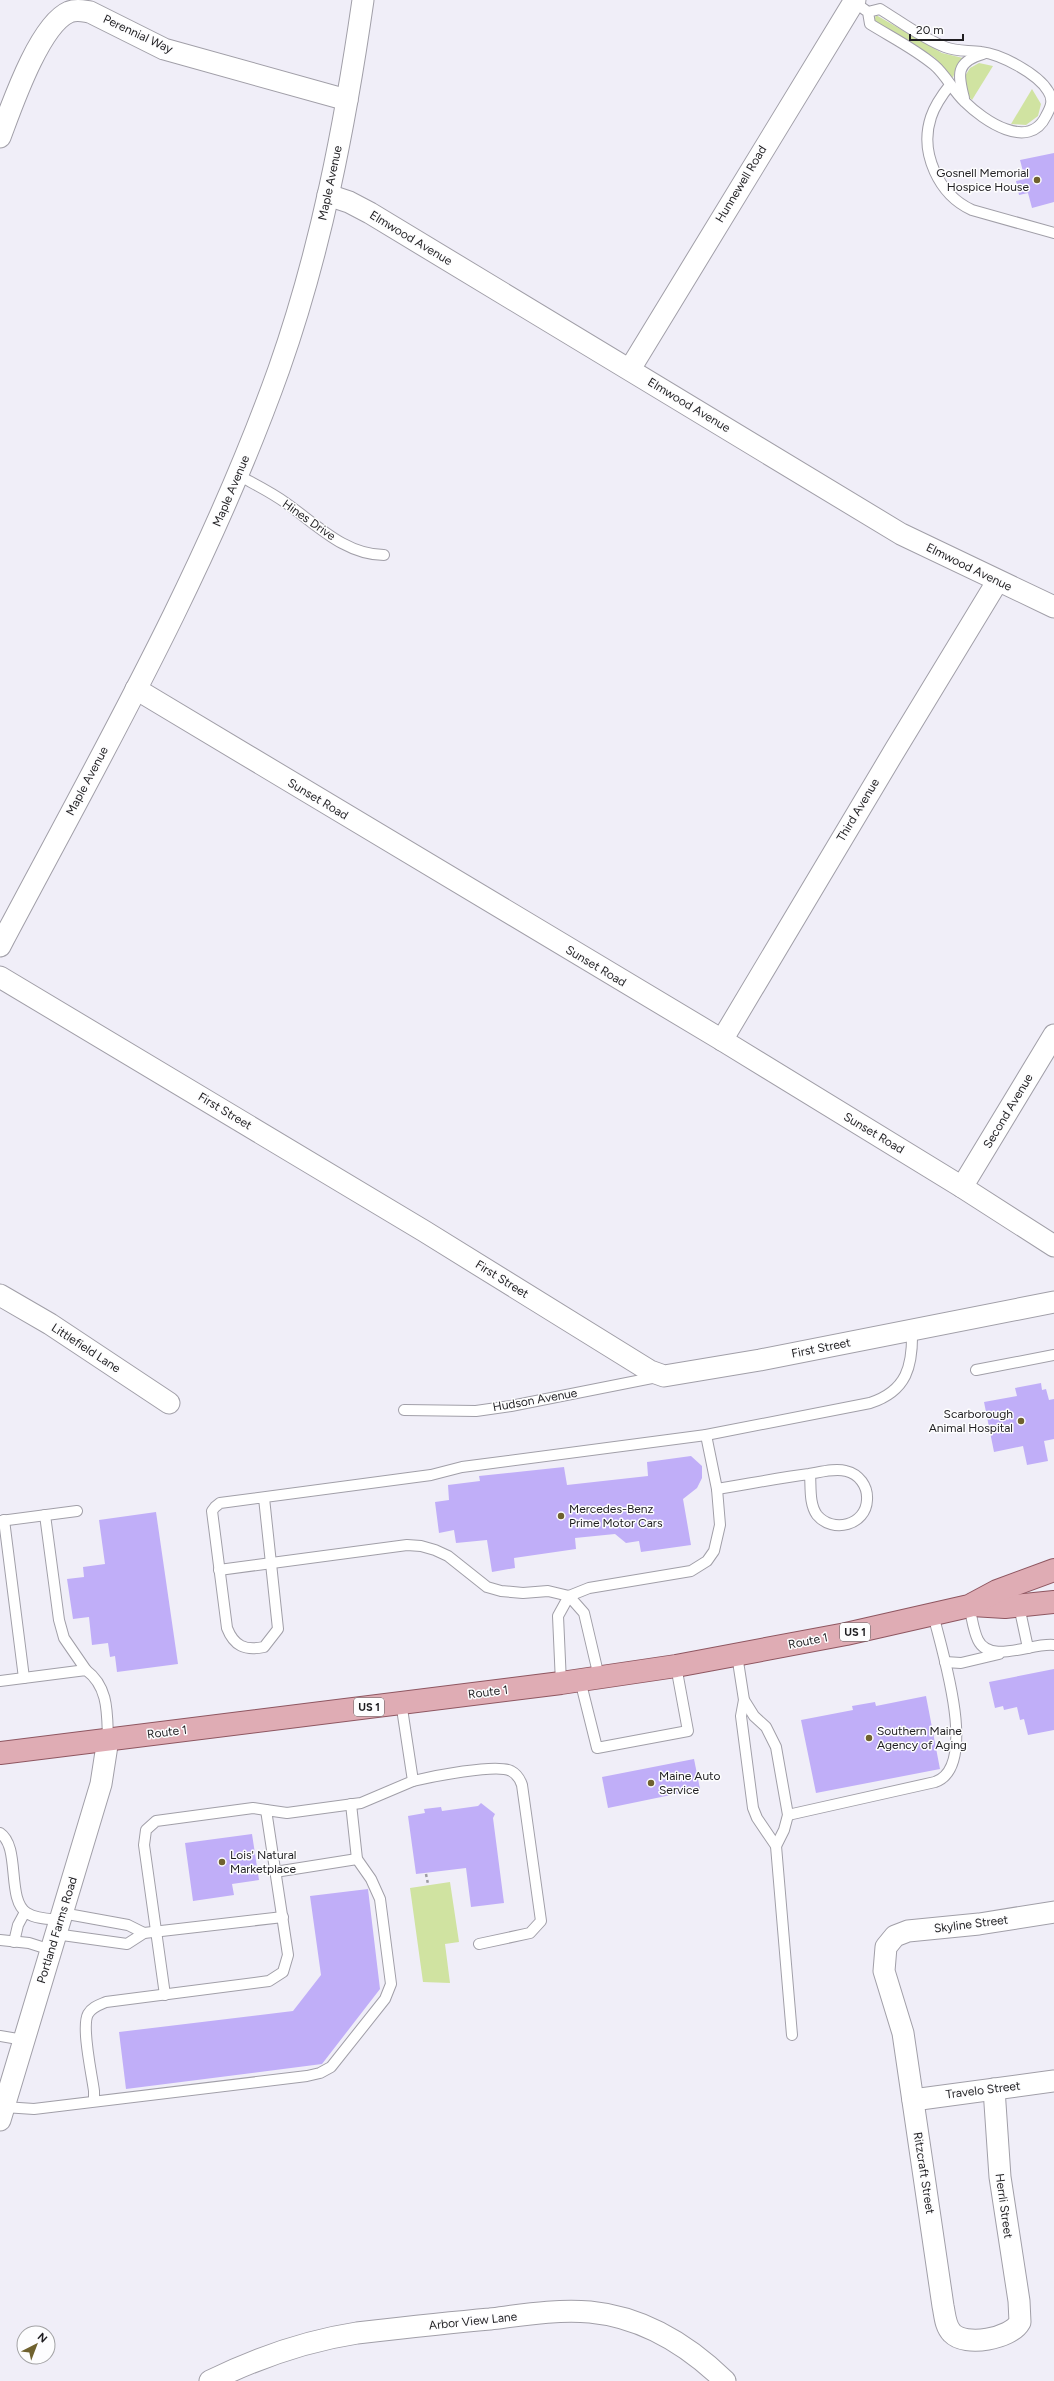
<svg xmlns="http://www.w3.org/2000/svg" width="1054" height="2381" font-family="Figtree,sans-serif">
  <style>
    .green { fill: #d0e3a1 }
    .building { fill: #c0aef8 }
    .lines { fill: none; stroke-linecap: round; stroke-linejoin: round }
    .service-casing { stroke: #a19fa8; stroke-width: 12 }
    .minor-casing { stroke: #a19fa8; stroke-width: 23 }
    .primary-casing { stroke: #8e5660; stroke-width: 24 }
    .path { stroke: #9d9ca3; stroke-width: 2.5; stroke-dasharray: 3 3; stroke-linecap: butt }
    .service { stroke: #fff; stroke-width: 10 }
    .minor { stroke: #fff; stroke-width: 21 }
    .primary { stroke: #dfacb4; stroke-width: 22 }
    .poi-dot { fill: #6f612e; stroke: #fdfdfe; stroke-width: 1.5 }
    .labels { text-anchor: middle; stroke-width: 3; stroke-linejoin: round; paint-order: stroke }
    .shield { fill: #fdfdfe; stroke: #626163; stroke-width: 1 }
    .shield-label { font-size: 11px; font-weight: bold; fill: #1f1e21 }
    .street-label { font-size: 12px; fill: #1f1e21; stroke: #fdfdfe }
    .poi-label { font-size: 12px; fill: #1f1e21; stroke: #fdfdfe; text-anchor: start }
  </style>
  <rect width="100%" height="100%" fill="#f0eef8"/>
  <g class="green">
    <polygon points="876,15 942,53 963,58 956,67 953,78 934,57 874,21"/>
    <polygon points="979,63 993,66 972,100 966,94 965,76 970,68"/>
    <polygon points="1032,89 1041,104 1038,116 1026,125 1011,124"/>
    <polygon points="450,1882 459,1942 445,1944 450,1983 423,1982 410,1888"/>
  </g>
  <g class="building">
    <polygon points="1054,153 1054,202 1032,208 1028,193 1019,195 1016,181 1025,179 1020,160"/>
    <polygon points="1041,1383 1042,1390 1046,1389 1049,1400 1054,1399 1054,1439 1044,1441 1048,1461 1027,1465 1023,1446 994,1452 984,1402 1017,1396 1015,1388"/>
    <polygon points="691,1456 702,1466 702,1478 697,1488 683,1499 691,1545 641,1552 639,1541 626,1543 615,1534 575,1538 576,1549 514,1558 515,1568 492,1572 487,1540 456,1543 454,1530 439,1533 435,1502 449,1500 448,1485 480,1481 479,1476 564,1467 567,1485 648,1476 647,1462"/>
    <polygon points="156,1512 178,1664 117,1672 115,1656 110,1657 108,1643 92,1645 89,1617 73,1619 67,1579 84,1577 83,1567 105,1564 99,1520"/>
    <polygon points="1054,1669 1054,1730 1028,1735 1024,1719 1020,1720 1017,1707 1004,1710 1003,1706 995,1708 989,1682"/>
    <polygon points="926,1696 940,1769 816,1793 801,1720 853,1710 852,1706 875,1702 876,1706"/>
    <polygon points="694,1759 700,1789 608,1808 602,1777"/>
    <polygon points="481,1803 495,1814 493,1818 504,1903 471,1907 466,1868 416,1874 408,1816 425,1813 424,1809 441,1807 442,1811 478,1806"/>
    <polygon points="252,1834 259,1880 232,1884 234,1895 193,1901 185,1843"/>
    <polygon points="368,1889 380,1989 322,2064 126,2089 119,2032 293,2011 321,1975 310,1896"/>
  </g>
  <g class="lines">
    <g class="service-casing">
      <g id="service">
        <path d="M854 2 868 12 880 9C901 22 922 38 945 47 957 52 969 50 981 52 1001 54 1038 74 1048 91 1054 100 1051 107 1046 116 1029 152 983 120 965 102 953 91 946 75 934 65 915 49 891 37 870 24L868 12"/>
        <path d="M950 85C942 95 935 105 931 117 919 153 939 195 972 210L1054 233"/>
        <path d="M964 98C958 75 955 62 983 54"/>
        <path d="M238 475C254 484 271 492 286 503 316 524 345 555 384 555"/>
        <polyline points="976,1370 1054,1355"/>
        <polyline points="404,1410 476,1411 511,1406 657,1377"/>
        <path d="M717 1489C748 1484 778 1478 809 1474 821 1472 835 1468 846 1471 859 1474 868 1486 867 1500 866 1525 833 1534 817 1515 809 1504 811 1487 810 1474"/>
        <path d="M264 1498 278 1629 264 1647C245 1651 234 1646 227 1628L212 1511 215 1507 220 1503 431 1475 462 1467 706 1435 870 1403C907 1391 913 1366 912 1330"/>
        <polyline points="45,1515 59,1620 64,1638 86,1670"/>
        <polyline points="4,1520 24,1678"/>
        <polyline points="0,1521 77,1511"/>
        <polyline points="219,1570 407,1545 421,1546 435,1550 448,1556 487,1587 501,1591 523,1593 548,1591 569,1596 589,1588 691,1571 707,1561 714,1551 720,1525 717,1489 706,1435"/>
        <path d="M969 1606C972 1617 973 1630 978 1640 990 1665 1033 1642 1054 1645"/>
        <polyline points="1019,1606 1028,1648"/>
        <polyline points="737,1655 744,1700 754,1716 766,1727 776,1747 788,1815 784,1830 776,1846"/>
        <polyline points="945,1662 961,1663 999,1654"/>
        <polyline points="580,1680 597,1748 688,1731 676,1666"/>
        <path d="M0 1681 86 1670C109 1687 107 1714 108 1739"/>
        <polyline points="561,1683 558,1616 569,1596 584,1613 599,1677"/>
        <polyline points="744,1700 741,1716 753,1808 757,1818 776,1846 792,2035"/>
        <path d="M413 1781C430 1777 497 1763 511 1771 517 1774 520 1779 522 1785L541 1921 530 1933 479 1944"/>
        <path d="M788 1815 935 1782C980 1767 941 1648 933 1614"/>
        <path d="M0 1833C21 1847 6 1900 27 1913 36 1919 49 1919 60 1920"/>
        <polyline points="275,1872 357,1859"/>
        <polyline points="62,1913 128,1925 144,1933"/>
        <polyline points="55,1934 127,1944 144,1933 283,1917"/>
        <polyline points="0,1940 29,1943 51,1950"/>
        <polyline points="14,1942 18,1925 25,1912"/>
        <polyline points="165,1995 144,1845 146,1830 156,1821 253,1808 266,1810"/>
        <polyline points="0,2036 24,2040"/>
        <path d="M94 2101V2091C92 2075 81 2027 88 2014 92 2007 99 2005 106 2002L269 1981 283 1972 288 1955 266 1810 287 1813 361 1803 413 1781 401 1702"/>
        <polyline points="4,2107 34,2109 307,2076 320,2073 331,2067 385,1999 391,1984 380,1899 371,1879 357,1859 351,1804"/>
      </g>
    </g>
    <g class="minor-casing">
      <g id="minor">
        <path d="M0 137C11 108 39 25 69 12 77 9 83 11 90 12L164 49 347 100"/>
        <polyline points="328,195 349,202 370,213 901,534 1054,607"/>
        <polyline points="630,369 855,0"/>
        <polyline points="136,689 722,1040 962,1187 1054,1246"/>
        <path d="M0 946C100 757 207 571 279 369 321 250 345 125 363 0"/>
        <polyline points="0,977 424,1231 650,1371 664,1376 760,1360 1054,1302"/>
        <polyline points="722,1040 895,750 997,582"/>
        <polyline points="962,1187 1054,1035"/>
        <polyline points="0,1295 50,1324 169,1403"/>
        <path d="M994 2089 1000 2177 1019 2301 1020 2322C1011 2339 965 2347 952 2333 945 2326 945 2315 943 2306L903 2033 884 1971 886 1947 895 1936 908 1931 979 1924 1054 1912"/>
        <polyline points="913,2100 1054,2081"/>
        <polyline points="0,2120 101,1784 108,1739"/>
        <path d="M210 2381C257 2358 305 2341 357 2333 401 2328 445 2323 490 2319 522 2315 557 2309 590 2312 642 2317 688 2345 725 2381"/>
      </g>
    </g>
    <g class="primary-casing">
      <g id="primary">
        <polyline points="972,1605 1005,1607 1054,1602"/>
        <polyline points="0,1753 561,1683 676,1666 846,1634 969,1606 997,1591 1054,1570"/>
      </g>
    </g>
    <polyline class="path" points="426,1874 428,1884"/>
    <use href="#service" class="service"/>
    <use href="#minor" class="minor"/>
    <use href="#primary" class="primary"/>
  </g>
  <g class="poi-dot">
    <circle cx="1037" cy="180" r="4"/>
    <circle cx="1021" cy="1421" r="4"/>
    <circle cx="561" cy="1516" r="4"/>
    <circle cx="869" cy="1738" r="4"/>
    <circle cx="651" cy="1783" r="4"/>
    <circle cx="222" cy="1862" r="4"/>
  </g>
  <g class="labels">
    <g class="shield">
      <rect x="840" y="1623" width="30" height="18" rx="3"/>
      <rect x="354" y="1698" width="30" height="18" rx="3"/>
    </g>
    <g class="shield-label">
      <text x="855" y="1636">US 1</text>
      <text x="369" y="1711">US 1</text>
    </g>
    <g class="street-label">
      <text transform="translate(138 34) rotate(25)" y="4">Perennial Way</text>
      <text transform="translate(330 183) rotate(-78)" y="4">Maple Avenue</text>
      <text transform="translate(741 184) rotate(-59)" y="4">Hunnewell Road</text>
      <text transform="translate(411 238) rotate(31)" y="4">Elmwood Avenue</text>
      <text transform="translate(689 405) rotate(31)" y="4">Elmwood Avenue</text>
      <text transform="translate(231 491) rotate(-67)" y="4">Maple Avenue</text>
      <text transform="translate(309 520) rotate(35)" y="4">Hines Drive</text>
      <text transform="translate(969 567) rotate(26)" y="4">Elmwood Avenue</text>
      <text transform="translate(87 781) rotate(-62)" y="4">Maple Avenue</text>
      <text transform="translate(318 799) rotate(31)" y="4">Sunset Road</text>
      <text transform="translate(858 810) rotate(-59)" y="4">Third Avenue</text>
      <text transform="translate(596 966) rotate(31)" y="4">Sunset Road</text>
      <text transform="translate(225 1111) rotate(31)" y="4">First Street</text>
      <text transform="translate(1008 1111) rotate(-59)" y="4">Second Avenue</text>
      <text transform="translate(874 1133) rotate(31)" y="4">Sunset Road</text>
      <text transform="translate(502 1279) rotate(32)" y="4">First Street</text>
      <text transform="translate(86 1348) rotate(33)" y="4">Littlefield Lane</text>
      <text transform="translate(821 1348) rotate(-11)" y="4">First Street</text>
      <text transform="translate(535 1400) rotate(-10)" y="4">Hudson Avenue</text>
      <text transform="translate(808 1641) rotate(-11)" y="4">Route 1</text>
      <text transform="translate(488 1692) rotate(-7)" y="4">Route 1</text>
      <text transform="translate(167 1732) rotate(-7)" y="4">Route 1</text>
      <text transform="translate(971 1924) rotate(-7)" y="4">Skyline Street</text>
      <text transform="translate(57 1930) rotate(-73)" y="4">Portland Farms Road</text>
      <text transform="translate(983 2090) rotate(-7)" y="4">Travelo Street</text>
      <text transform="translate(924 2173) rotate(81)" y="4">Ritzcraft Street</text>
      <text transform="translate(1004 2206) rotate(82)" y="4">Herrli Street</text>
      <text transform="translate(473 2321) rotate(-6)" y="4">Arbor View Lane</text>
    </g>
    <g class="poi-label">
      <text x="1029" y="177" text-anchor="end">Gosnell Memorial<tspan x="1029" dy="14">Hospice House</tspan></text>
      <text x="1013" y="1418" text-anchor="end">Scarborough<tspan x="1013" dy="14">Animal Hospital</tspan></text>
      <text x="569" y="1513">Mercedes-Benz<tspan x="569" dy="14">Prime Motor Cars</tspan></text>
      <text x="877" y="1735">Southern Maine<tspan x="877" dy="14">Agency of Aging</tspan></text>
      <text x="659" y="1780">Maine Auto<tspan x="659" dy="14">Service</tspan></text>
      <text x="230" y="1859">Lois' Natural<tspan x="230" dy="14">Marketplace</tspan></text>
    </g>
  </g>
  <g transform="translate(36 2345) rotate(42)"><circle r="19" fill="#fdfdfe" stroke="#a4a4a6"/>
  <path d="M0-3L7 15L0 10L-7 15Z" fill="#6f612e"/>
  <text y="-6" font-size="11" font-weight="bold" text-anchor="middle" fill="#1f1e21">N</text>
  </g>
  <path d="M910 34v6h53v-6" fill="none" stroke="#1f1e21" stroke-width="2"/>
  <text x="916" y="34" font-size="12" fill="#1f1e21" stroke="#fdfdfe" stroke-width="3" paint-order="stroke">20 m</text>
</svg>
